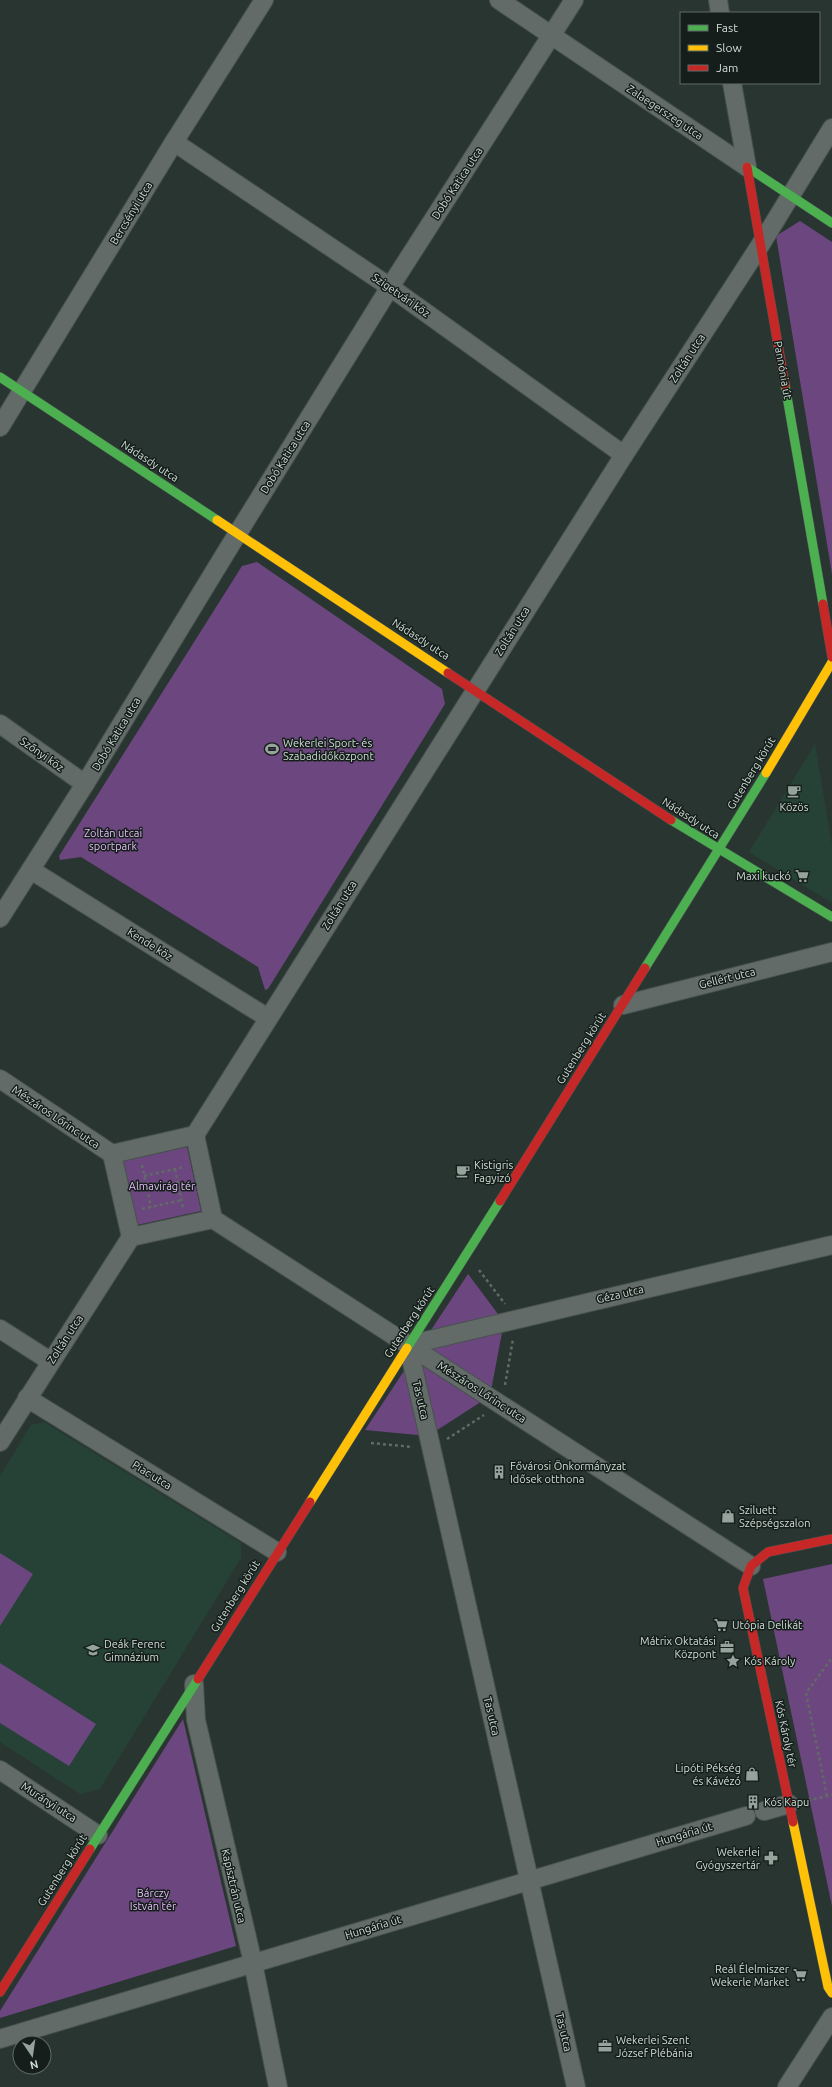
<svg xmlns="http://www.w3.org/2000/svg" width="832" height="2087" font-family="Ubuntu,sans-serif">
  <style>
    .built { fill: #264237 }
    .green { fill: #6c467f }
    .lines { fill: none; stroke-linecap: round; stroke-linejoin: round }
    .street-casing { stroke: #47524e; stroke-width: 20 }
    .fast-casing { stroke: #47524e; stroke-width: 10 }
    .slow-casing { stroke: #47524e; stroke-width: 10 }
    .jam-casing { stroke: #47524e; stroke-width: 10 }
    .path { stroke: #616a66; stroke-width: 2.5; stroke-dasharray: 3 3; stroke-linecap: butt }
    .street { stroke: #626b67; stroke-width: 18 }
    .fast { stroke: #4caf50; stroke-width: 9 }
    .slow { stroke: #ffc107; stroke-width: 9 }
    .jam { stroke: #c62828; stroke-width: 9 }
    .labels { text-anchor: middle; stroke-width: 3; stroke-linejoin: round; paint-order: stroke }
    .street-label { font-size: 11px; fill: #d1ded8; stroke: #151e1a }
    .poi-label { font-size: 11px; fill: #d1ded8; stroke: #151e1a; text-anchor: start }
    .park-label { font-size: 11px; fill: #e4bdf8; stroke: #151e1a }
  </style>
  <rect width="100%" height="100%" fill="#293530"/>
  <g class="built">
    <polygon points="815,744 832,845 832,903 749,852"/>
    <polygon points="44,1422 241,1543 241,1558 100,1789 80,1794 0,1742 0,1476 31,1425"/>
  </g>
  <g class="green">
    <polygon points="800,221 832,242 832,574 776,236"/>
    <polygon points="257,562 442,689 445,704 268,989 265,990 258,967 81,857 60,860 59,856 242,566"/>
    <polygon points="187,1147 201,1211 137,1225 123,1161"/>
    <polygon points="468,1274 504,1322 490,1396 428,1436 365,1430"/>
    <polygon points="0,1553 33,1574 0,1626"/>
    <polygon points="832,1564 832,1906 763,1579"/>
    <polygon points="0,1663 96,1724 69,1766 0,1723"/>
    <polygon points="183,1719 236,1946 0,2018 0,2011"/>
  </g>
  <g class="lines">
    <g class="street-casing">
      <g id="street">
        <polyline points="499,0 747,167"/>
        <polyline points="718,0 720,13"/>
        <polyline points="732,83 747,167"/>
        <polyline points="174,142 390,287 624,455"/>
        <polyline points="0,427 174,142 264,0"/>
        <polyline points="0,724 85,784"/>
        <polyline points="31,870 268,1018"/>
        <polyline points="0,918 85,784 225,554 390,287 574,0"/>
        <polyline points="623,1005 832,952"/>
        <polyline points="0,1079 112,1154"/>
        <polyline points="195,1135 624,455 761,244 832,128"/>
        <polygon points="195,1135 213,1219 131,1237 112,1154"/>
        <polyline points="213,1219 751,1566"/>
        <polyline points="0,1329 50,1361"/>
        <polyline points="27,1398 277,1552"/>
        <polyline points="0,1442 131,1237"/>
        <polyline points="194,1684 196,1720 253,1963 278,2087"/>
        <polyline points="0,1770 98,1835"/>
        <polyline points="764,1811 789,1804"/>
        <polyline points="0,2039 746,1816"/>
        <polyline points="576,2087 408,1345 832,1245"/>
        <polyline points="787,2087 832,2017"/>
      </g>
    </g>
    <g class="fast-casing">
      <g id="fast">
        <polyline points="747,167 832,223"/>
        <polyline points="0,377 217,520"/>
        <polyline points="785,385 823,604"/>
        <polyline points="671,820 832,917"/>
        <polyline points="645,968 766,773"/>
        <polyline points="407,1348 500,1201"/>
        <polyline points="90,1849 198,1679"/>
      </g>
    </g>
    <g class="slow-casing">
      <g id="slow">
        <polyline points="217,520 448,673"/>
        <polyline points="766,773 832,662"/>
        <polyline points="310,1502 407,1348"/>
        <polyline points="793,1822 828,1987 832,1993"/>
      </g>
    </g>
    <g class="jam-casing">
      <g id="jam">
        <polyline points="747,167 785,385"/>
        <polyline points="823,604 832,657"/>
        <polyline points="448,673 671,820"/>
        <polyline points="500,1201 645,968"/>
        <polyline points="198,1679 310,1502"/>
        <polyline points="793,1822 743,1588 751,1566 768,1552 832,1539"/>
        <polyline points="0,1992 90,1849"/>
      </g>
    </g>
    <g class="path">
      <polyline points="142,1165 151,1207"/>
      <polyline points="175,1169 183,1208"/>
      <polyline points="144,1176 184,1167"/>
      <polyline points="142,1209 182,1200"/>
      <polyline points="479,1270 505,1304"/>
      <polyline points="505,1385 513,1339"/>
      <polyline points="447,1439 484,1415"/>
      <polyline points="371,1443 413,1447"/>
      <polyline points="827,1796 806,1693 832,1658"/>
      <polyline points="809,1798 810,1800 832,1795"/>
    </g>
    <use href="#street" class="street"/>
    <use href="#fast" class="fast"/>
    <use href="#slow" class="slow"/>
    <use href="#jam" class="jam"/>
  </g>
  <defs>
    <g id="stadium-bare" transform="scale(1.08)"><path d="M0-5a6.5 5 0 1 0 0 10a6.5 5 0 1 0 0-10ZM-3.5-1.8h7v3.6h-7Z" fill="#96a39d" stroke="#151e1a" stroke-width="2.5" paint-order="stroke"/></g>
    <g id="cafe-bare" transform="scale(1.08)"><path d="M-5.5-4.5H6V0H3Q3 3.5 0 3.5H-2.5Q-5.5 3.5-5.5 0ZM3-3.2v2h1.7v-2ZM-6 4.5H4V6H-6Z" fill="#96a39d" stroke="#151e1a" stroke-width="2.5" paint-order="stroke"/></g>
    <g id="supermarket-bare" transform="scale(1.08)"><path d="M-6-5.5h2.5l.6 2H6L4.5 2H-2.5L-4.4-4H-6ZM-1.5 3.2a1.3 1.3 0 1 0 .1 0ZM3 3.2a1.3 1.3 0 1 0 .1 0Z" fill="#96a39d" stroke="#151e1a" stroke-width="2.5" paint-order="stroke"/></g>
    <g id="building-bare" transform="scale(1.08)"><path d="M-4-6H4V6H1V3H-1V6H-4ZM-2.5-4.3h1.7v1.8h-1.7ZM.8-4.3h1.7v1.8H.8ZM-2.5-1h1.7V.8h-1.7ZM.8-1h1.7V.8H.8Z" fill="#96a39d" stroke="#151e1a" stroke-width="2.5" paint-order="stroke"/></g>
    <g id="shop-bare" transform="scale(1.08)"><path d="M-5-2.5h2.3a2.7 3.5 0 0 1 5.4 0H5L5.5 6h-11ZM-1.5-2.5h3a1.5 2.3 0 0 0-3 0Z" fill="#96a39d" stroke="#151e1a" stroke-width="2.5" paint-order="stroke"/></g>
    <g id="office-bare" transform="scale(1.08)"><path d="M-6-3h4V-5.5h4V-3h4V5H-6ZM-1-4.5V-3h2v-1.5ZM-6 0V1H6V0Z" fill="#96a39d" stroke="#151e1a" stroke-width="2.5" paint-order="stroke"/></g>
    <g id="school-bare" transform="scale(1.08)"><path d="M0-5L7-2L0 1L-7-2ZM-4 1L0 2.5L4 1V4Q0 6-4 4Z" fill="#96a39d" stroke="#151e1a" stroke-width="2.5" paint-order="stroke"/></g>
    <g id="sight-bare" transform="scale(1.08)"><path d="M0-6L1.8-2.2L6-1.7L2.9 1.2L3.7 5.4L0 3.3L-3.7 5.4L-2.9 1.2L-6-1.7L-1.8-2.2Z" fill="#96a39d" stroke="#151e1a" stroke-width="2.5" paint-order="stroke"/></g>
    <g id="pharmacy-bare" transform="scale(1.08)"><path d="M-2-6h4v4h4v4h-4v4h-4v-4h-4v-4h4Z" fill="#96a39d" stroke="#151e1a" stroke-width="2.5" paint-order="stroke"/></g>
  </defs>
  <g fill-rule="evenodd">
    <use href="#stadium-bare" x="272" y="749"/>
    <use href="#cafe-bare" x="794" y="791"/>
    <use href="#supermarket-bare" x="802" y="876"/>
    <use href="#cafe-bare" x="463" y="1171"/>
    <use href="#building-bare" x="499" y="1472"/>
    <use href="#shop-bare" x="728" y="1516"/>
    <use href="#supermarket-bare" x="721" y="1625"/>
    <use href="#office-bare" x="727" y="1647"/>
    <use href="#school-bare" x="93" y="1650"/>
    <use href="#sight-bare" x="733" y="1661"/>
    <use href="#shop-bare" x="752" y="1774"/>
    <use href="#building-bare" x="753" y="1802"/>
    <use href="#pharmacy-bare" x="771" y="1858"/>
    <use href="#supermarket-bare" x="800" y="1975"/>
    <use href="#office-bare" x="605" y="2046"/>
  </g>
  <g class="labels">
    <g class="street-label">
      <text transform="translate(665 112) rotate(34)" y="4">Zalaegerszeg utca</text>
      <text transform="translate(457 183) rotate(-57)" y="4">Dobó Katica utca</text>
      <text transform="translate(131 213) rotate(-59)" y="4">Bercsényi utca</text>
      <text transform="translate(401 295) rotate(35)" y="4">Szigetvári köz</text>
      <text transform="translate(687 358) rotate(-57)" y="4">Zoltán utca</text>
      <text transform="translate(783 370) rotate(80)" y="4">Pannónia út</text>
      <text transform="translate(285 457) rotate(-58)" y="4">Dobó Katica utca</text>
      <text transform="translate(150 461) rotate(33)" y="4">Nádasdy utca</text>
      <text transform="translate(512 631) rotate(-58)" y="4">Zoltán utca</text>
      <text transform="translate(421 639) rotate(33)" y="4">Nádasdy utca</text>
      <text transform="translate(116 734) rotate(-59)" y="4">Dobó Katica utca</text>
      <text transform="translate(42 754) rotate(35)" y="4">Szőnyi köz</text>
      <text transform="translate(751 773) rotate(-59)" y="4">Gutenberg körút</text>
      <text transform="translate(691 818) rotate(33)" y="4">Nádasdy utca</text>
      <text transform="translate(339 905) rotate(-58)" y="4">Zoltán utca</text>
      <text transform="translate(150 944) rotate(32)" y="4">Kende köz</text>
      <text transform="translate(727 978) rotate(-14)" y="4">Gellért utca</text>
      <text transform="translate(581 1048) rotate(-58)" y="4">Gutenberg körút</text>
      <text transform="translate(56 1117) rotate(34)" y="4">Mészáros Lőrinc utca</text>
      <text transform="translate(620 1294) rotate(-13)" y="4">Géza utca</text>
      <text transform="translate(409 1322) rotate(-57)" y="4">Gutenberg körút</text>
      <text transform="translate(65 1339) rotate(-57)" y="4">Zoltán utca</text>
      <text transform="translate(482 1392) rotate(33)" y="4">Mészáros Lőrinc utca</text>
      <text transform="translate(421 1400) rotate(77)" y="4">Tas utca</text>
      <text transform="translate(152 1475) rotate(32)" y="4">Piac utca</text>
      <text transform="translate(235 1596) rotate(-58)" y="4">Gutenberg körút</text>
      <text transform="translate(492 1716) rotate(77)" y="4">Tas utca</text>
      <text transform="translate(786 1734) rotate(78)" y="4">Kós Károly tér</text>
      <text transform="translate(49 1802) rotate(33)" y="4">Murányi utca</text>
      <text transform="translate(684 1834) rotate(-17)" y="4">Hungária út</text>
      <text transform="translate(62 1870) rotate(-58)" y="4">Gutenberg körút</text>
      <text transform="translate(234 1886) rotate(77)" y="4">Kapisztrán utca</text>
      <text transform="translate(373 1927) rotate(-17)" y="4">Hungária út</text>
      <text transform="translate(564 2032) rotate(77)" y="4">Tas utca</text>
    </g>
    <g class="poi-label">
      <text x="283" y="747">Wekerlei Sport- és<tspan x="283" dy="13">Szabadidőközpont</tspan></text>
      <text x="794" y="811" text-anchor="middle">Közös</text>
      <text x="791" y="880" text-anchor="end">Maxi kuckó</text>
      <text x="474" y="1169">Kistigris<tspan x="474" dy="13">Fagyizó</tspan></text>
      <text x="510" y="1470">Fővárosi Önkormányzat<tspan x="510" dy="13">Idősek otthona</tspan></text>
      <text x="739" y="1514">Sziluett<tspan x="739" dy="13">Szépségszalon</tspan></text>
      <text x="732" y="1629">Utópia Delikát</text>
      <text x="716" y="1645" text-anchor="end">Mátrix Oktatási<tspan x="716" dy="13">Központ</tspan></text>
      <text x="104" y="1648">Deák Ferenc<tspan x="104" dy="13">Gimnázium</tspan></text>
      <text x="744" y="1665">Kós Károly</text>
      <text x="741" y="1772" text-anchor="end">Lipóti Pékség<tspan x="741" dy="13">és Kávézó</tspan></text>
      <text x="764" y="1806">Kós Kapu</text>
      <text x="760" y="1856" text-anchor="end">Wekerlei<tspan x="760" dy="13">Gyógyszertár</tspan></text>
      <text x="789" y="1973" text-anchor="end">Reál Élelmiszer<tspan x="789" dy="13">Wekerle Market</tspan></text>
      <text x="616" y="2044">Wekerlei Szent<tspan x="616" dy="13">József Plébánia</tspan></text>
    </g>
    <g class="park-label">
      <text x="113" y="837">Zoltán utcai<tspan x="113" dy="13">sportpark</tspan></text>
      <text x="162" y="1190">Almavirág tér</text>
      <text x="153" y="1897">Bárczy<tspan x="153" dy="13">István tér</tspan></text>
    </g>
  </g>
  <rect x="680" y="12" width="140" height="72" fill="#151e1a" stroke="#606b66"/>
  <rect x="688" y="25" width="20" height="6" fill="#4caf50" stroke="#606b66"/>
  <text x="716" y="32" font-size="12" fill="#d1ded8">Fast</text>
  <rect x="688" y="45" width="20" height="6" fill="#ffc107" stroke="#606b66"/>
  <text x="716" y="52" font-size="12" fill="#d1ded8">Slow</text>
  <rect x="688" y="65" width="20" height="6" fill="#c62828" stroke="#606b66"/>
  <text x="716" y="72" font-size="12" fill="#d1ded8">Jam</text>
  <g transform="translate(32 2055) rotate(167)"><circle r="19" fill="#151e1a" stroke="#606b66"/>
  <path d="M0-3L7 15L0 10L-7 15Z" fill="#96a39d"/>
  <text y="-6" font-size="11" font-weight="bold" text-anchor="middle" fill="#d1ded8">N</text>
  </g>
</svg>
